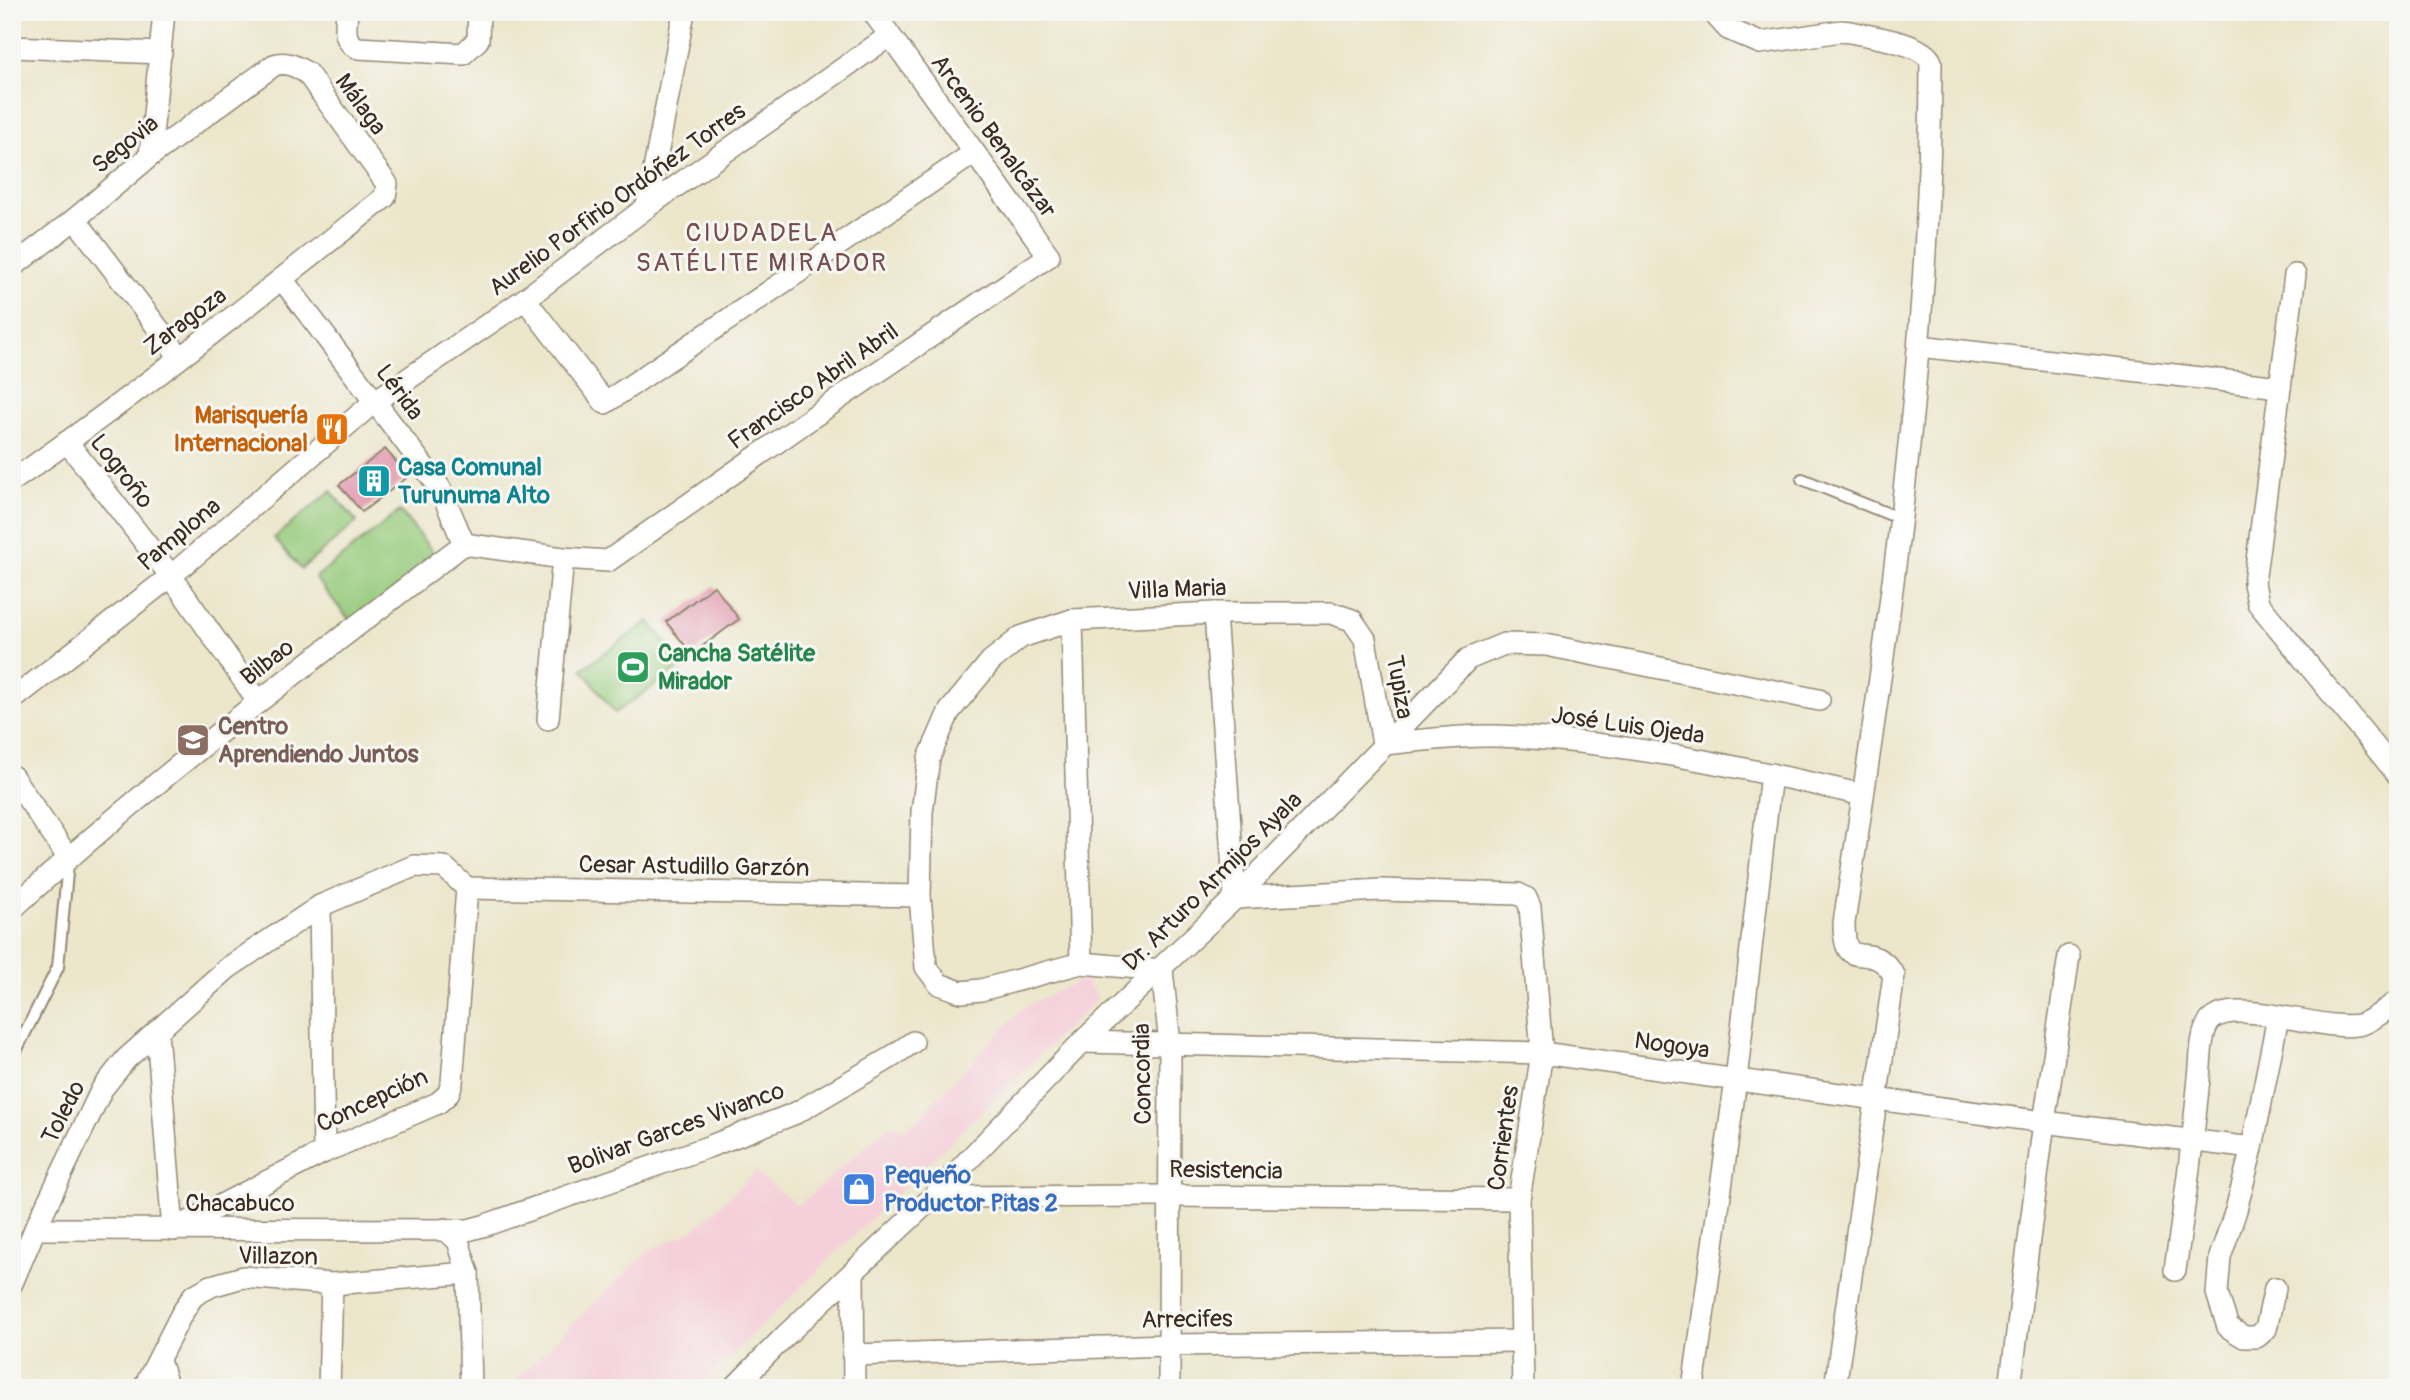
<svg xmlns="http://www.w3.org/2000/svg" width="2410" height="1400" font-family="Pangolin,sans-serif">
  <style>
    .built { fill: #f5cfda }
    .green { fill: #97cb7d; stroke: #697a4e; stroke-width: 2 }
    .building { fill: #e08da7 }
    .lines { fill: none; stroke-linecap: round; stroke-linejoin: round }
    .lane-casing { stroke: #948874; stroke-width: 14 }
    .street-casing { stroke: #948874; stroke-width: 24 }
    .lane { stroke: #fff; stroke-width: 10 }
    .street { stroke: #fff; stroke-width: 21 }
    .labels { text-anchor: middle; stroke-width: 6; stroke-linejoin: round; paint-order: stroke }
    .street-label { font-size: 24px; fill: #3b2a1e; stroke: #f6f6f2 }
    .food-label { font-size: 24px; font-weight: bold; fill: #c56008; stroke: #f6f6f2; text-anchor: end }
    .culture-label { font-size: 24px; font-weight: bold; fill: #0d838f; stroke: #f6f6f2; text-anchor: start }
    .leisure-label { font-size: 24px; font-weight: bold; fill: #27864d; stroke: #f6f6f2; text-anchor: start }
    .education-label { font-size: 24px; font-weight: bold; fill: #785e54; stroke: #f6f6f2; text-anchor: start }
    .shop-label { font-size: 24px; font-weight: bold; fill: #366cbe; stroke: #f6f6f2; text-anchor: start }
    .neighbourhood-label { font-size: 26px; letter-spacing: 2px; fill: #754d4e; stroke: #f6f6f2 }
  </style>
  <rect width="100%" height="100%" fill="#f6f6f2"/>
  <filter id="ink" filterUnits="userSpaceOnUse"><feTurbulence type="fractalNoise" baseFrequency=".0143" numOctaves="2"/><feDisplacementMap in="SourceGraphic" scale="14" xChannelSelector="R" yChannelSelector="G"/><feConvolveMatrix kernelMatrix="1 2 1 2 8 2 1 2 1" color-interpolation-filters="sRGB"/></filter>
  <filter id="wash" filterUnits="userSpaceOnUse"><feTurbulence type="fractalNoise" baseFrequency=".00686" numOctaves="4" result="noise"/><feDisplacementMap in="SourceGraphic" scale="28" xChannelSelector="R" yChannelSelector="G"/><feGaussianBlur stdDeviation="1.57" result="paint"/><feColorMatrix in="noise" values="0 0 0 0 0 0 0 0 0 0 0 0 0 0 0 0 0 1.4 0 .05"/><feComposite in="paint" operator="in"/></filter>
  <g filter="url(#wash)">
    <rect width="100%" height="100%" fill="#ece6cb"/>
    <polygon class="built" points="1083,979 1098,998 697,1388 507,1388 649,1250 693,1231 755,1172 798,1206 889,1125 908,1129 1023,1008"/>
    <g class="green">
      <polygon points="331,491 357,522 301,569 274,538"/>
      <polygon points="400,511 437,557 352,623 315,578"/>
      <polygon points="649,621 684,665 615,713 582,669"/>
    </g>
    <g id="blocks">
      <g class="building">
        <polygon points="385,449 409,476 362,512 339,485"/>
        <polygon points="714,586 739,619 692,654 666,622"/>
      </g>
    </g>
  </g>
  <g filter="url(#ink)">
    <use href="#blocks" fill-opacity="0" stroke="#948874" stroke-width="2"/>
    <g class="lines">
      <g class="lane-casing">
        <g id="lane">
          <polyline points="1802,479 1901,519"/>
          <polyline points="12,1059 58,967 68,863"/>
        </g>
      </g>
      <g class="street-casing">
        <g id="street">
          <path d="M347 12C346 28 342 41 358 48L463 54 478 40 479 12"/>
          <path d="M1716 12 1717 17 1728 29 1760 43 1841 31 1850 32C1869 36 1924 43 1931 62 1931 351 1887 638 1844 923 1844 970 1862 946 1883 962 1887 965 1891 971 1894 975L1835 1388"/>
          <polyline points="12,47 161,53"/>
          <polyline points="150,156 164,12"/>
          <polyline points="647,207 684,12"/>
          <polyline points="75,219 180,357"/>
          <path d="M12 267 75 219 150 156 274 65C287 61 295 66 307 73L387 184 385 197C263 294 140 392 12 481"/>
          <polyline points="2295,275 2254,583 2258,603 2398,775"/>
          <polyline points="282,279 440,488 464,544"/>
          <polyline points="525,299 605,403 974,153"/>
          <polyline points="1919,346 2280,387"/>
          <polyline points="67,442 171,576 258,701"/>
          <polyline points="464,544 563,558 608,561 847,393 1049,256 873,12"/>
          <polyline points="1215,613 1235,898 1381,890 1518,894 1526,898 1530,907 1542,1053 1519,1199 1523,1388"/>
          <polyline points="1072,620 1081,963"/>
          <polyline points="12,700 171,576 374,402 525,299 647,207 889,36"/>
          <polyline points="548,719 563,558"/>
          <polyline points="12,776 68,857"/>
          <polyline points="467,888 920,896"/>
          <polyline points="320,906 324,1152"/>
          <path d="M12 909C155 778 310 661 464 544"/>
          <polyline points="157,1032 173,1230 324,1152 438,1103 448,1094 452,1083 467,888"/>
          <polyline points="1082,1042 1542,1053 2044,1122 2252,1148"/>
          <polyline points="933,1197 1169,1196 1519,1199"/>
          <polyline points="35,1229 468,1230 486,1225 708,1147 796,1113 890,1058 913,1042"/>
          <polyline points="445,1229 458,1241 468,1273 471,1388"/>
          <path d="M2175 1270C2185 1202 2194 1135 2200 1067 2201 1054 2201 1032 2210 1021 2233 995 2326 1034 2362 1024 2374 1020 2387 1008 2398 1001"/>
          <polyline points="853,1274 854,1388"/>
          <polyline points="12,1283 35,1229 102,1089 126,1059 228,968 320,906 414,866 444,867 467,888"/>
          <polyline points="2275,1288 2266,1329 2257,1337 2244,1337 2228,1327 2217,1293 2220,1257 2236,1210 2252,1148 2278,1017"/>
          <polyline points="853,1355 1169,1345 1522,1341"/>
          <polyline points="159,1361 168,1388"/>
          <polyline points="144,1388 181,1315 193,1296 211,1286 243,1277 332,1284 468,1273"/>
          <polyline points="329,1388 332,1284"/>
          <polyline points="734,1388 785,1336 933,1197 1082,1042 1235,898 1468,659 1504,644 1546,645 1819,700"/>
          <path d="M1169 1388 1170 1044 1162 970 1081 963 981 990 961 992 939 984 926 967 920 896 922 812 929 758 949 712 991 661 1021 637 1072 620 1215 613H1331L1352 620 1365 639 1383 744C1420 741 1458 735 1495 736 1619 740 1742 767 1863 795"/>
          <polyline points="1693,1388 1736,1080 1771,774"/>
          <polyline points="2010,1388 2044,1122 2069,956"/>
        </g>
      </g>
      <use href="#lane" class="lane"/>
      <use href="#street" class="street"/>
    </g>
  </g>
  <defs>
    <g id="restaurant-square" transform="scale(1.75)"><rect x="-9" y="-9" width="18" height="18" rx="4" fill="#e8710a" stroke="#f6f6f2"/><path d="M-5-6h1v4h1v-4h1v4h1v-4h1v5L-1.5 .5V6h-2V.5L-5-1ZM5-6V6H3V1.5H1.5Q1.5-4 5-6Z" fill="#fff"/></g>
    <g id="building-square" transform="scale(1.75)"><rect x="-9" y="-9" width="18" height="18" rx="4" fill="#0f9aa8" stroke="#f6f6f2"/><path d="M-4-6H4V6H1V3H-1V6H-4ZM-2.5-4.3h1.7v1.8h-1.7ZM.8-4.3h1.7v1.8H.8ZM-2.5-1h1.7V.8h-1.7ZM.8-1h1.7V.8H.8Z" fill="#fff"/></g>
    <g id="stadium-square" transform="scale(1.75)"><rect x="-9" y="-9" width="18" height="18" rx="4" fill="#2e9e5b" stroke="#f6f6f2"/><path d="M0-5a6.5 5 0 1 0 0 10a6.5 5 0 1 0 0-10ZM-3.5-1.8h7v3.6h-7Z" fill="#fff"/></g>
    <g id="university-square" transform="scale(1.75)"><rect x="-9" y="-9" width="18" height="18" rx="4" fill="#8d6e63" stroke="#f6f6f2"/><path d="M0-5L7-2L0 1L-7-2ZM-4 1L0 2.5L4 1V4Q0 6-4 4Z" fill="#fff"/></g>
    <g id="shop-square" transform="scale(1.75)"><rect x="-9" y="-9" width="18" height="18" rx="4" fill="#3f7fe0" stroke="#f6f6f2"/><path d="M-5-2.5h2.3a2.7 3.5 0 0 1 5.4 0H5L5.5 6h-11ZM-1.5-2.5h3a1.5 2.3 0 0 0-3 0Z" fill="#fff"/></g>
  </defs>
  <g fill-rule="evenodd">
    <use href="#restaurant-square" x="332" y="429"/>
    <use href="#building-square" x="374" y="481"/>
    <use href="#stadium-square" x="633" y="667"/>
    <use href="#university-square" x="193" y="740"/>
    <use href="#shop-square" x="859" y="1189"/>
  </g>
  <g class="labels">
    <g class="street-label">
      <text transform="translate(361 104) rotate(54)" y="8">Málaga</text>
      <text transform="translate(994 136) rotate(54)" y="8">Arcenio Benalcázar</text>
      <text transform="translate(125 144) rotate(-39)" y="8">Segovia</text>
      <text transform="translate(617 199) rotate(-36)" y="8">Aurelio Porfirio Ordóñez Torres</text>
      <text transform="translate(185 321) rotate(-37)" y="8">Zaragoza</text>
      <text transform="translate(813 386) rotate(-35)" y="8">Francisco Abril Abril</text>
      <text transform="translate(400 392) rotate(53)" y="8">Lérida</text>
      <text transform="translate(122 471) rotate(52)" y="8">Logroño</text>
      <text transform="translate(179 534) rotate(-40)" y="8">Pamplona</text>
      <text transform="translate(1177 589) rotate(-2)" y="8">Villa Maria</text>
      <text transform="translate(267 662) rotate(-38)" y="8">Bilbao</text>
      <text transform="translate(1400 687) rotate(80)" y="8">Tupiza</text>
      <text transform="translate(1628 725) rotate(8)" y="8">José Luis Ojeda</text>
      <text transform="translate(694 866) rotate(1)" y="8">Cesar Astudillo Garzón</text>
      <text transform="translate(1212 881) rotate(-45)" y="8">Dr. Arturo Armijos Ayala</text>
      <text transform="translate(1672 1045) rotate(8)" y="8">Nogoya</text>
      <text transform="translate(1142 1074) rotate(-91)" y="8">Concordia</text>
      <text transform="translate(372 1100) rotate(-25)" y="8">Concepción</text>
      <text transform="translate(63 1112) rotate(-63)" y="8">Toledo</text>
      <text transform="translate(676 1128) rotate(-20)" y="8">Bolivar Garces Vivanco</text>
      <text transform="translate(1503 1138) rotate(-82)" y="8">Corrientes</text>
      <text transform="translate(1226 1170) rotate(1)" y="8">Resistencia</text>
      <text x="240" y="1211">Chacabuco</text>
      <text transform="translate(278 1256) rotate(1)" y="8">Villazon</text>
      <text transform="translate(1187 1319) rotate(-1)" y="8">Arrecifes</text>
    </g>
    <g class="food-label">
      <text x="308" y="423">Marisquería<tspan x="308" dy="28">Internacional</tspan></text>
    </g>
    <g class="culture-label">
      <text x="398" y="475">Casa Comunal<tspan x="398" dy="28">Turunuma Alto</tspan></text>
    </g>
    <g class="leisure-label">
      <text x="658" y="661">Cancha Satélite<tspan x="658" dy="28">Mirador</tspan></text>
    </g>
    <g class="education-label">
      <text x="218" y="734">Centro<tspan x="218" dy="28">Aprendiendo Juntos</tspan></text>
    </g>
    <g class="shop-label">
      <text x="884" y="1183">Pequeño<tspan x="884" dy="28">Productor Pitas 2</tspan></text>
    </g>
    <g class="neighbourhood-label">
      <text x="762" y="241">CIUDADELA<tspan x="762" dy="30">SATÉLITE MIRADOR</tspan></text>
    </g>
  </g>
  <rect width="2410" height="1400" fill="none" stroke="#f6f6f2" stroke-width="42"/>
</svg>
